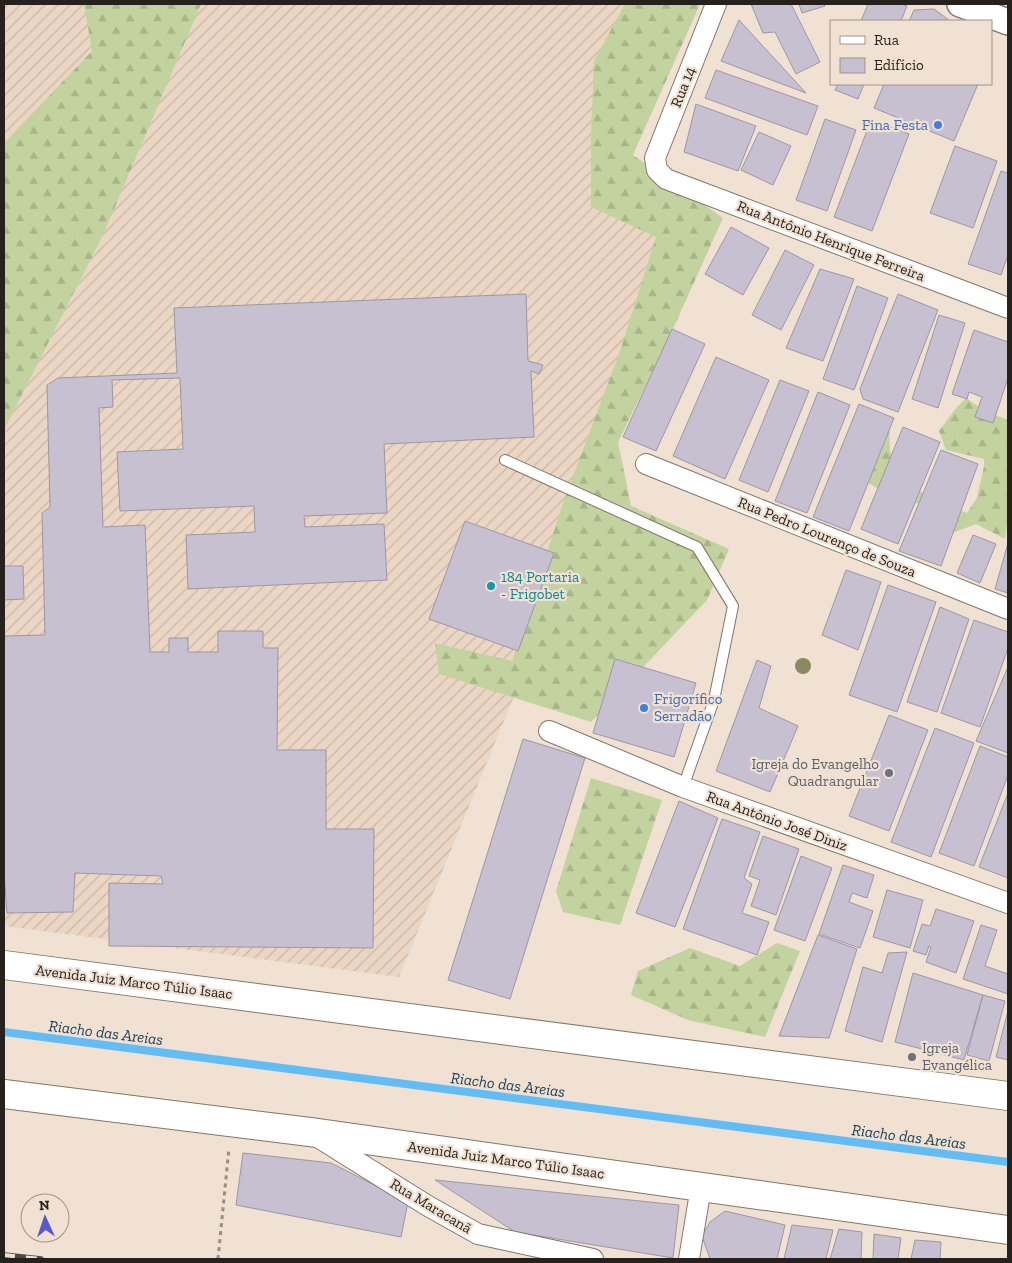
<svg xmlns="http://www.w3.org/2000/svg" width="1012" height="1263" font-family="'Zilla Slab',serif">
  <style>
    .industrial { fill: url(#industrial-furrows) }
    .forest { fill: url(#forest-firs) }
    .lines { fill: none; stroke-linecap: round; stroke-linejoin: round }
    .stream { stroke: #63bdf5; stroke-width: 8 }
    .building { fill: #c7c0d1; stroke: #9d96a6 }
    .service-casing { stroke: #837569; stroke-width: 12 }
    .minor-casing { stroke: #837569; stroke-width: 22 }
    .tertiary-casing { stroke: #837569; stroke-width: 28 }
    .primary-casing { stroke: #837569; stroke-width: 30 }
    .path { stroke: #998e84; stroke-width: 3; stroke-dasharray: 4 4; stroke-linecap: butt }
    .service { stroke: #fff; stroke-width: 10 }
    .minor { stroke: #fff; stroke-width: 20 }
    .tertiary { stroke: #fff; stroke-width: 25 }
    .primary { stroke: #fff; stroke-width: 28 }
    .rail-casing { stroke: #504942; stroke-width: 5.5 }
    .rail { stroke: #f0e1d3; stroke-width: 4; stroke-dasharray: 11; stroke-linecap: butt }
    .tree { fill: #898a5f }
    .shop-dot { fill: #3f7fe0; stroke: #f0e1d3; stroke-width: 2 }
    .culture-dot { fill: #0f9aa8; stroke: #f0e1d3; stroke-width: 2 }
    .worship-dot { fill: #6b7280; stroke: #f0e1d3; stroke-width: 2 }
    .labels { text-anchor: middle; stroke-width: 4.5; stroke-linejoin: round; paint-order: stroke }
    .street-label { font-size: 15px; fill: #26211c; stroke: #f0e1d3 }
    .shop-label { font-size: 15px; fill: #366cbe; stroke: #f0e1d3; text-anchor: end }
    .culture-label { font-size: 15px; fill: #0d838f; stroke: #f0e1d3; text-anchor: start }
    .worship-label { font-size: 15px; fill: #5b616d; stroke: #f0e1d3; text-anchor: end }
    .water-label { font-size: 16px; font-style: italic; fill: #183e55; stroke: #f0e1d3 }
  </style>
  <defs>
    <pattern id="industrial-furrows" width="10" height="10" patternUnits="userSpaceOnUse" patternTransform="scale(1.25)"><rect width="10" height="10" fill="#ebd6c3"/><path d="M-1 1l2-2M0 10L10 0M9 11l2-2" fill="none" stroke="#c9b7a7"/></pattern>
    <pattern id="forest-firs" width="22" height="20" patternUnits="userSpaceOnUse" patternTransform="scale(1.25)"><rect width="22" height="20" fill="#c2d39f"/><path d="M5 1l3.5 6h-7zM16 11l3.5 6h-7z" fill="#a7b588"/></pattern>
  </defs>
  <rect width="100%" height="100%" fill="#f0e1d3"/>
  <polygon class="industrial" points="4,4 688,4 592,157 707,226 399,977 4,926"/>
  <g class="forest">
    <polygon points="84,4 201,4 103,235 4,430 4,143 92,51"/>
    <polygon points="625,4 700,4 633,155 723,218 668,340 618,442 631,506 729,549 707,600 591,722 439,674 435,643 512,661 563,503 620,351 656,237 591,207 591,135 594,61"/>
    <polygon points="966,398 985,411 1008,420 1008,521 1005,539 976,524 950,534 945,517 912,501 885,493 863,480 889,426 890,451 897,473 911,482 927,497 967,513 977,498 984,466 984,459 946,450 939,431 957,407"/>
    <polygon points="591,778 662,800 620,925 563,912 556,891"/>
    <polygon points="777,943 800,951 765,1037 688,1020 631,995 638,971 690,948 740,966"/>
  </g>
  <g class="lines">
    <polyline class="stream" points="4,1032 1008,1162"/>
  </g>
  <g class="building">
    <polygon points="751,4 791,4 820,62 796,74 775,32 763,33"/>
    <polygon points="799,4 824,4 825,6 802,13"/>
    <polygon points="868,4 901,4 907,6 901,21 861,21"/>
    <polygon points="934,9 950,21 909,21 914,10"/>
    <polygon points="739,20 806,93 721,61"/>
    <polygon points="716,70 818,106 807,135 705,98"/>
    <polygon points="838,84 864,84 858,99 835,90"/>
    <polygon points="884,84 978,84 954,141 874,108"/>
    <polygon points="696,104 756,126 738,171 684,152"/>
    <polygon points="825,119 856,130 827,211 796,200"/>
    <polygon points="871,120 909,134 872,231 834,217"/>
    <polygon points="759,132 791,146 773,185 741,170"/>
    <polygon points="955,146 997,161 973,228 930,213"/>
    <polygon points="1001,171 1008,173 1008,255 1001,275 968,264"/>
    <polygon points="731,227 769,248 743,295 705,274"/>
    <polygon points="785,250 814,265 781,330 752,315"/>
    <polygon points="820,269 854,279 823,361 786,348"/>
    <polygon points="857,286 888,298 854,390 823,379"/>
    <polygon points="526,294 528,361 543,365 539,374 531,371 534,437 384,444 387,513 304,516 305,527 384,524 387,580 188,589 186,535 255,532 254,506 120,511 117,452 183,449 180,378 112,380 113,407 99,408 103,527 145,525 150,652 169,652 169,638 188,638 188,652 218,652 218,631 263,631 263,648 278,648 277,750 326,750 326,829 374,829 373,948 109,946 109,883 163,884 161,876 75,873 73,912 7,913 4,874 4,636 45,635 42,513 50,507 47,385 58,378 177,373 174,308"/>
    <polygon points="898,294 938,310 898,412 863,399 860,389"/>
    <polygon points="939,315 965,323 938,408 912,399"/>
    <polygon points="672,329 705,344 656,451 623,437"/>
    <polygon points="974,330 1008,342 1008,378 993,423 975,417 982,397 969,392 967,399 952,394"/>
    <polygon points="716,357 769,380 725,479 673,456"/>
    <polygon points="780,380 809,391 768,492 739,480"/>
    <polygon points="818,392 850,405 807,513 775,501"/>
    <polygon points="859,404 894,418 849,531 813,517"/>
    <polygon points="903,427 940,442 898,544 861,529"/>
    <polygon points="941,450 978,464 941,566 899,551"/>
    <polygon points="465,521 554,553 518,651 429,619"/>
    <polygon points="973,535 996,544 980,583 957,573"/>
    <polygon points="1008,543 1008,593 995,589"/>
    <polygon points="4,566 23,566 24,599 4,600"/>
    <polygon points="846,570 881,582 858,650 822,635"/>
    <polygon points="888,585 936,602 897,712 849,695"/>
    <polygon points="940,607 969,619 937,712 907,702"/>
    <polygon points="974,620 1008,632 1008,648 980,727 941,713"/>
    <polygon points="615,659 696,683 674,757 593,733"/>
    <polygon points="757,660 771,666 759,708 798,726 770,792 716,771"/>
    <polygon points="1008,667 1008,753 976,741"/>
    <polygon points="889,715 928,730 889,831 849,816"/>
    <polygon points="935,728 974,743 931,857 891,842"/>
    <polygon points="523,739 585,758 510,999 448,980"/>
    <polygon points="980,746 1008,757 1008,775 974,866 939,853"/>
    <polygon points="1008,793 1008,878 979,867"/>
    <polygon points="679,801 718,818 675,927 636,913"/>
    <polygon points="722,819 760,832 744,878 752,884 742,913 769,922 757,955 683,929"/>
    <polygon points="763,836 799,849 776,915 751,906 760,880 749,876"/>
    <polygon points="801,856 832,868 805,941 774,930"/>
    <polygon points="843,865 874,875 867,898 852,893 849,902 873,911 860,948 819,934"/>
    <polygon points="887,890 923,900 910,948 873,937"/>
    <polygon points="936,909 974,921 956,973 926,962 931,947 929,946 926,955 913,951 922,924 930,926"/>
    <polygon points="981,925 997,930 985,966 1008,974 1008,994 963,979"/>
    <polygon points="818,935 857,949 829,1038 779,1036"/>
    <polygon points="907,952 882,1042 845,1031 863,967 882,973 888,953"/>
    <polygon points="913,973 983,995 964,1060 895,1042"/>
    <polygon points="983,995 1005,1001 989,1061 967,1055"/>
    <polygon points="1008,1011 1008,1060 996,1057"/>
    <polygon points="243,1153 331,1163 408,1202 401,1237 236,1205"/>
    <polygon points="435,1180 679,1205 673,1258 515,1232"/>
    <polygon points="725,1211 785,1225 777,1259 710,1259 702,1236 710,1222"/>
    <polygon points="792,1225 833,1230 826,1259 784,1259"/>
    <polygon points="839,1229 862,1232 861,1259 830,1259"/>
    <polygon points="874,1234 901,1238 898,1259 873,1259"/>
    <polygon points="915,1240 941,1242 940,1259 911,1259"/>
  </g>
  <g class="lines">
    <g class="service-casing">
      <polyline id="service" points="505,460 697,547 733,606 714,700 683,787"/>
    </g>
    <g class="minor-casing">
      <g id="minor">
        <polyline points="716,4 655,158 657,170 666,179 1008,308"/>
        <polyline points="646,464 1008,609"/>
        <polyline points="549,731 683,787 1008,903"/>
        <polyline points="316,1136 428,1206 478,1234 593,1259"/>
        <polyline points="689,1259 701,1187"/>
      </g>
    </g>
    <g class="tertiary-casing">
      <polyline id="tertiary" points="960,4 1008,22"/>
    </g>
    <g class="primary-casing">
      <g id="primary">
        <polyline points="4,965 1008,1096"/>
        <polyline points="4,1094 310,1132 1008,1230"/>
      </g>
    </g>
    <polyline class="path" points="218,1259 229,1148"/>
    <use href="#service" class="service"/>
    <use href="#minor" class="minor"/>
    <use href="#tertiary" class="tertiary"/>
    <use href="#primary" class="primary"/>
    <g class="rail-casing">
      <polyline id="rail" points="4,1255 41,1259"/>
    </g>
    <use href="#rail" class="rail"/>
  </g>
  <circle class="tree" cx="803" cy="666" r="8"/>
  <g class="shop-dot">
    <circle cx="938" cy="125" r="5"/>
    <circle cx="644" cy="708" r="5"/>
  </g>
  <circle class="culture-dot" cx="491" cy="586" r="5"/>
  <g class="worship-dot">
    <circle cx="889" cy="773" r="5"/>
    <circle cx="912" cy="1057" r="5"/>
  </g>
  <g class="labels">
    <g class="street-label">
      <text transform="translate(683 87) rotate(-68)" y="5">Rua 14</text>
      <text transform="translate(831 241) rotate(21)" y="5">Rua Antônio Henrique Ferreira</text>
      <text transform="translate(827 537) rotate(22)" y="5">Rua Pedro Lourenço de Souza</text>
      <text transform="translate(777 821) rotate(20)" y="5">Rua Antônio José Diniz</text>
      <text transform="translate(134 982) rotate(7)" y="5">Avenida Juiz Marco Túlio Isaac</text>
      <text transform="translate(506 1160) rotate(8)" y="5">Avenida Juiz Marco Túlio Isaac</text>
      <text transform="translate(431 1206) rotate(31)" y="5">Rua Maracanã</text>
    </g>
    <g class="shop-label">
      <text x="928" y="130">Fina Festa</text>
      <text x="654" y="704" text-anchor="start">Frigorífico<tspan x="654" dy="17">Serradão</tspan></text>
    </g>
    <g class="culture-label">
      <text x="501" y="582">184 Portaria<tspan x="501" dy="17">- Frigobet</tspan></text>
    </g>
    <g class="worship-label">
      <text x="879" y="769">Igreja do Evangelho<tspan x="879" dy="17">Quadrangular</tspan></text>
      <text x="922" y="1053" text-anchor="start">Igreja<tspan x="922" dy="17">Evangélica</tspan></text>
    </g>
    <g class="water-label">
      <text transform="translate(106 1032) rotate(7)" y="6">Riacho das Areias</text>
      <text transform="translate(508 1084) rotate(7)" y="6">Riacho das Areias</text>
      <text transform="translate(909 1136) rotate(7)" y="6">Riacho das Areias</text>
    </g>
  </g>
  <rect width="1012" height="1263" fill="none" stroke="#26211c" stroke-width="10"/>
  <rect x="830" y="20" width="162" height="65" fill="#f0e1d3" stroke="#9f948a"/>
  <rect x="840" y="36" width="25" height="8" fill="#ffffff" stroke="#9f948a"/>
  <text x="874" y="45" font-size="15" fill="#26211c">Rua</text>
  <rect x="840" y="58" width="25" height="15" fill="#c7c0d1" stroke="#9f948a"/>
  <text x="874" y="70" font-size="15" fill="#26211c">Edifício</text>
  <g transform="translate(45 1218) rotate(357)"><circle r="24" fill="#f0e1d3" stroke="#9f948a"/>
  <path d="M0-4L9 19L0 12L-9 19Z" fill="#5759d0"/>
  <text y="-8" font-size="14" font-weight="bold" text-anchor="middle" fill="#26211c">N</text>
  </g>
</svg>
